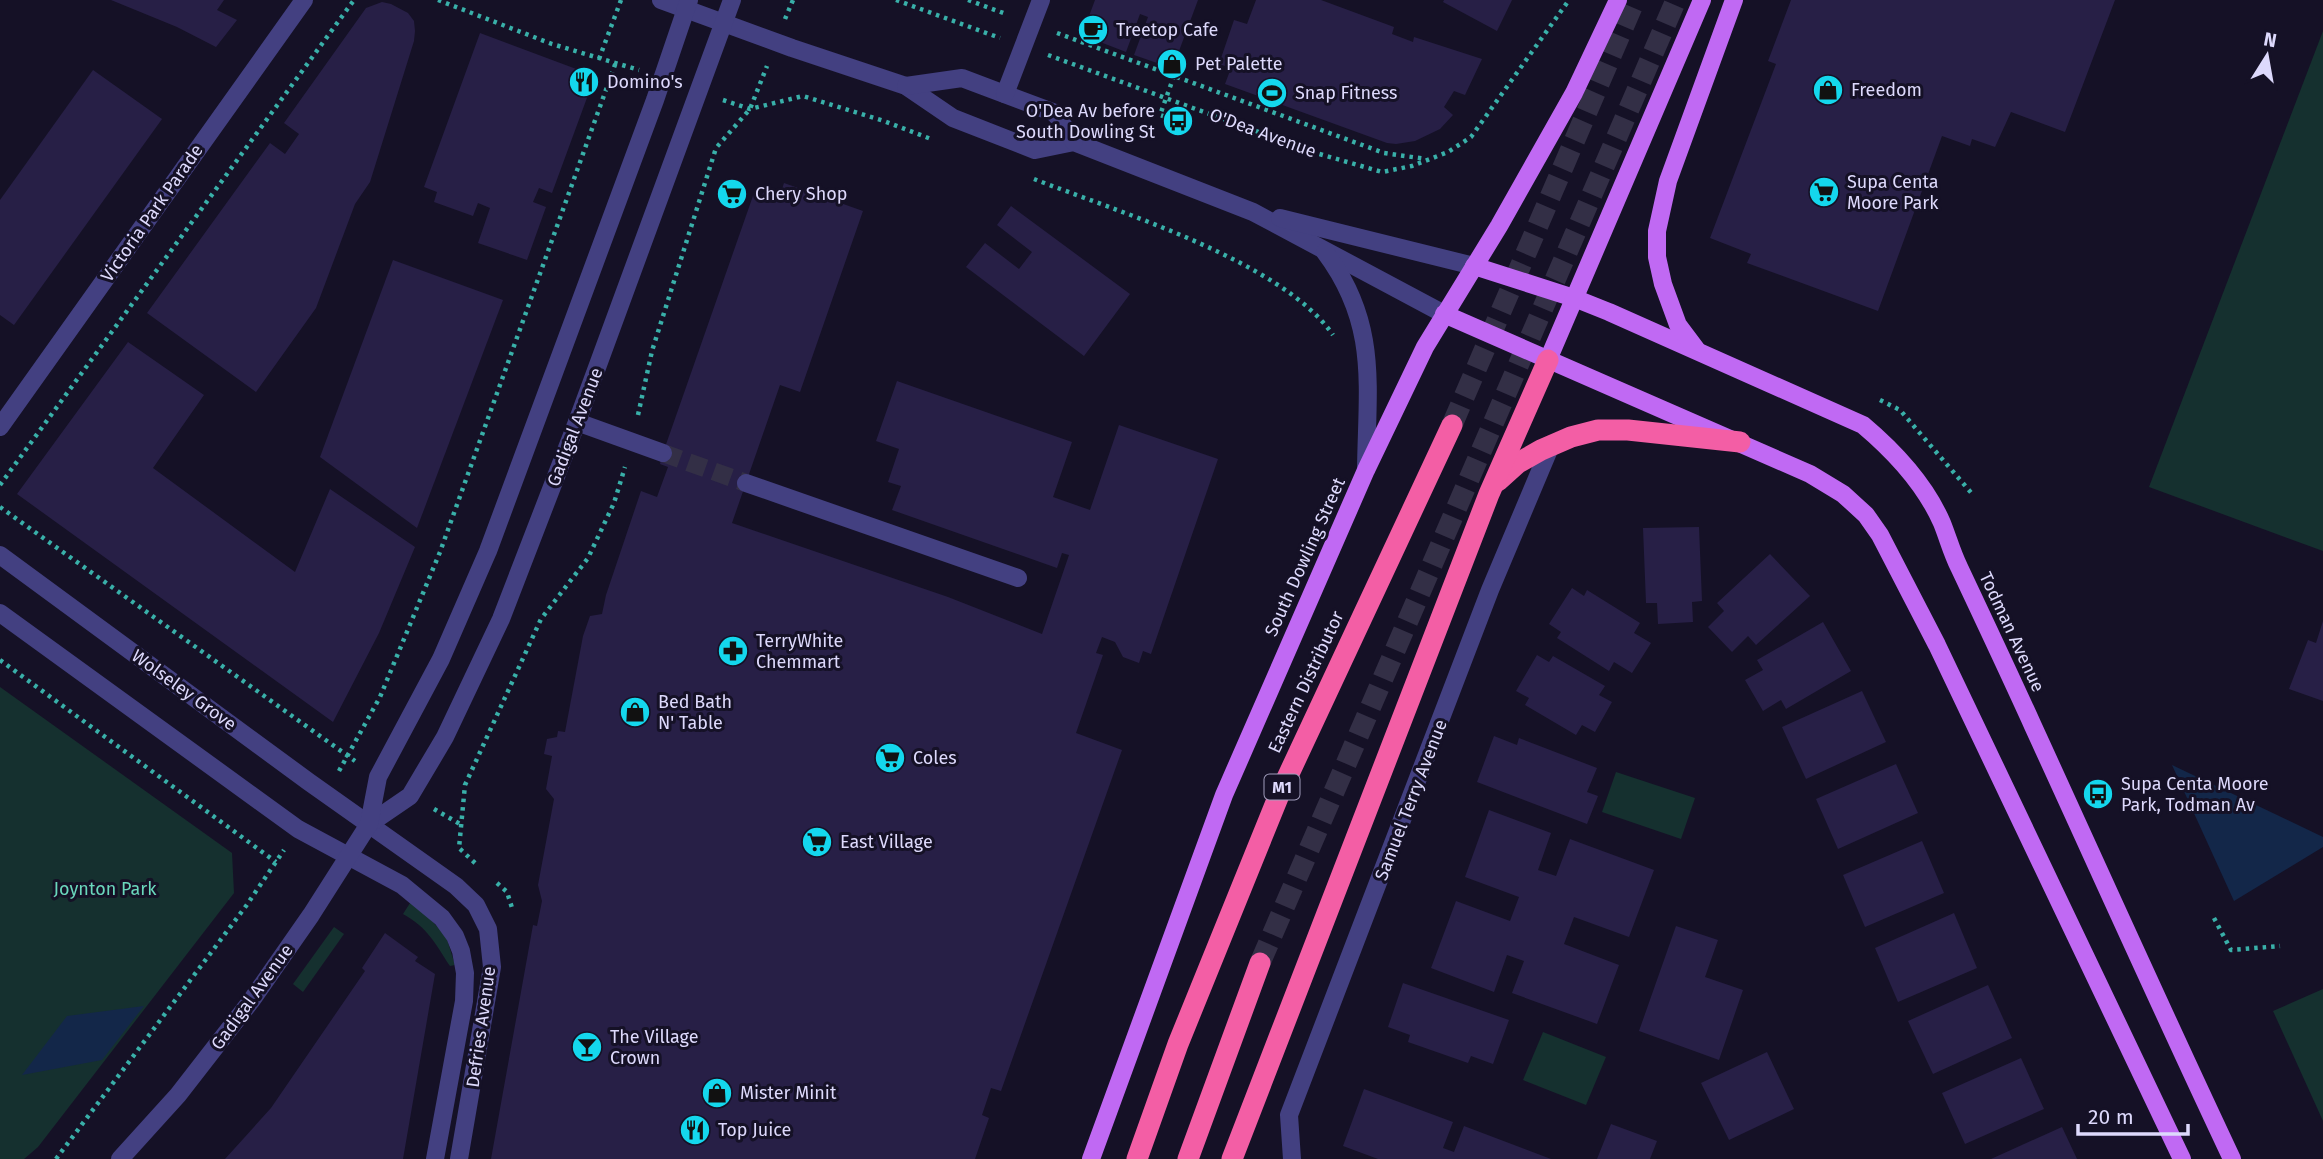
<svg xmlns="http://www.w3.org/2000/svg" width="2323" height="1159" font-family="'Fira Sans',sans-serif">
  <style>
    .green { fill: #15302f }
    .water { fill: #132749 }
    .building { fill: #271f46 }
    .lines { fill: none; stroke-linecap: round; stroke-linejoin: round }
    .minor-tunnel { stroke: #332f46; stroke-width: 18; stroke-dasharray: 18 9; stroke-linecap: butt }
    .highway-tunnel { stroke: #332f46; stroke-width: 21; stroke-dasharray: 21 10; stroke-linecap: butt }
    .path { stroke: #39b0a9; stroke-width: 4.5; stroke-dasharray: 3.5 5; stroke-linecap: butt }
    .minor { stroke: #434081; stroke-width: 18 }
    .major { stroke: #c069f3; stroke-width: 18 }
    .highway { stroke: #f35ea5; stroke-width: 21 }
    .labels { text-anchor: middle; stroke-width: 6; stroke-linejoin: round; paint-order: stroke }
    .shield { fill: #151126; stroke: #a19dbc; stroke-width: 2 }
    .shield-label { font-size: 16px; font-weight: bold; fill: #ddd9fc }
    .poi-label { font-size: 18px; fill: #ddd9fc; stroke: #151126; text-anchor: start }
    .street-label { font-size: 18px; fill: #ddd9fc; stroke: #151126 }
    .park-label { font-size: 18px; fill: #6ad7bc; stroke: #151126 }
  </style>
  <rect width="100%" height="100%" fill="#151126"/>
  <g class="green">
    <polygon points="2323,31 2323,551 2149,487"/>
    <polygon points="0,687 232,853 234,893 38,1147 24,1159 0,1159"/>
    <polygon points="1616,772 1695,798 1681,839 1602,812"/>
    <path d="M412 900 446 936 455 965 450 966C434 942 429 929 403 914Z"/>
    <polygon points="334,927 344,934 303,992 293,984"/>
    <polygon points="2323,989 2323,1121 2273,1011"/>
    <polygon points="1543,1032 1606,1057 1586,1105 1523,1080"/>
  </g>
  <g class="water">
    <polygon points="2172,765 2323,837 2323,847 2234,901"/>
    <polygon points="144,1006 102,1060 22,1075 67,1016"/>
  </g>
  <g class="building">
    <polygon points="111,0 224,0 217,10 237,20 216,47 177,27"/>
    <polygon points="1095,0 1198,0 1179,51 1180,71 1134,55 1148,17 1140,14 1126,52 1082,35"/>
    <polygon points="1256,0 1321,0 1394,27 1392,34 1413,42 1414,37 1482,59 1465,95 1454,91 1444,107 1453,115 1440,129 1415,141 1396,144 1387,143 1225,84 1231,68 1219,64 1234,20 1247,24"/>
    <polygon points="1444,0 1512,0 1497,31 1443,2"/>
    <polygon points="1791,0 2115,0 2065,132 2011,112 1995,147 1972,139 1970,146 1942,136 1878,311 1747,263 1751,254 1710,238 1776,64 1768,61"/>
    <polygon points="382,2 391,4 408,13 414,21 415,31 414,41 370,182 355,204 316,308 256,392 147,313 270,143 285,154 299,134 284,123 366,8"/>
    <polygon points="480,33 595,76 552,193 539,188 533,202 546,207 527,260 478,243 490,208 478,203 473,216 434,202 437,192 424,187"/>
    <polygon points="93,70 162,119 14,325 0,315 0,200"/>
    <polygon points="784,183 863,211 800,392 780,385 732,523 948,597 1042,634 1069,555 1062,553 1057,568 892,510 901,486 888,482 899,449 876,441 897,381 1072,442 1053,497 1090,510 1119,425 1218,459 1151,654 1143,651 1139,663 1123,657 1115,642 1102,637 1096,653 1103,655 1076,733 1122,750 1001,1091 991,1088 982,1115 989,1118 975,1159 491,1159 533,925 537,926 542,901 538,885 554,799 546,789 552,756 544,754 547,739 557,737 558,731 565,732 583,636 590,616 602,614 606,595 641,491 657,497 668,467 660,464 663,453 754,193 762,196 764,190 780,195"/>
    <polygon points="1011,206 1130,294 1084,356 966,267 985,243 1019,269 1032,252 997,225"/>
    <polygon points="393,260 503,300 417,528 320,457"/>
    <polygon points="128,342 204,395 153,468 295,572 330,489 415,547 379,633 333,722 17,494"/>
    <polygon points="1699,527 1702,601 1692,602 1693,622 1658,624 1657,603 1646,603 1643,528"/>
    <polygon points="1770,554 1810,596 1756,645 1748,636 1732,652 1708,627 1724,611 1717,603"/>
    <polygon points="1572,588 1584,596 1587,590 1640,623 1634,633 1651,643 1632,673 1614,662 1609,671 1557,638 1561,632 1549,624"/>
    <polygon points="2323,621 2323,701 2289,689 2308,640 2316,643"/>
    <polygon points="1823,622 1851,671 1786,709 1781,700 1763,711 1745,680 1763,670 1757,660"/>
    <polygon points="1537,655 1549,662 1553,656 1605,686 1599,695 1612,702 1595,732 1582,725 1576,735 1525,705 1529,698 1516,691"/>
    <polygon points="1862,691 1886,742 1806,779 1782,727"/>
    <polygon points="1494,736 1517,745 1519,738 1597,768 1587,792 1598,796 1587,824 1477,782"/>
    <polygon points="1896,764 1918,813 1838,849 1816,799"/>
    <polygon points="1489,810 1551,833 1538,870 1556,876 1570,839 1654,870 1629,937 1574,917 1564,944 1619,965 1597,1024 1512,993 1524,961 1507,955 1494,992 1431,968 1456,901 1510,921 1519,897 1465,877"/>
    <polygon points="1922,841 1944,893 1865,927 1843,875"/>
    <polygon points="1954,913 1977,968 1898,1002 1875,948"/>
    <polygon points="1676,926 1718,940 1705,977 1743,990 1719,1060 1639,1031"/>
    <polygon points="385,933 418,957 415,961 435,974 403,1159 225,1159 271,1108 365,971 362,968"/>
    <polygon points="1403,983 1509,1020 1493,1064 1471,1056 1468,1063 1408,1042 1410,1035 1388,1027"/>
    <polygon points="1988,985 2012,1038 1933,1074 1908,1021"/>
    <polygon points="1767,1052 1794,1109 1729,1140 1701,1083"/>
    <polygon points="2021,1058 2044,1109 1965,1144 1942,1093"/>
    <polygon points="1364,1089 1453,1122 1443,1148 1454,1152 1464,1126 1551,1159 1378,1159 1343,1146"/>
    <polygon points="1611,1124 1657,1141 1650,1159 1597,1159"/>
    <polygon points="2062,1127 2077,1159 1991,1159"/>
  </g>
  <g class="lines">
    <polyline class="minor-tunnel" points="663,453 746,483"/>
    <g class="highway-tunnel">
      <polyline points="1452,425 1635,0"/>
      <polyline points="1260,963 1676,0"/>
    </g>
    <g class="path">
      <polyline points="438,0 552,44 639,70"/>
      <polyline points="896,0 1000,38"/>
      <polyline points="968,0 1006,14"/>
      <polyline points="785,19 793,0"/>
      <polyline points="1057,33 1384,153 1426,159"/>
      <polyline points="1048,55 1316,153 1382,172 1412,166 1448,152 1471,137 1569,0"/>
      <polyline points="599,59 621,0"/>
      <polyline points="1174,76 1160,115 1178,121"/>
      <polyline points="723,100 750,109 803,96 884,121 931,139"/>
      <path d="M1034 179C1118 212 1282 261 1333 335"/>
      <polyline points="1880,400 1900,410 1974,496"/>
      <polyline points="638,415 652,351 716,148 750,109 767,66"/>
      <polyline points="0,485 354,0"/>
      <polyline points="0,507 355,761"/>
      <polyline points="0,660 276,862"/>
      <polyline points="339,771 380,697 440,552 616,62"/>
      <polyline points="434,809 460,824"/>
      <polyline points="475,863 459,848 465,785 541,619 588,558 614,503 625,467"/>
      <polyline points="497,883 507,892 513,911"/>
      <polyline points="2214,918 2231,950 2280,946"/>
      <polyline points="56,1159 246,906 284,850"/>
    </g>
    <g class="minor">
      <polyline points="661,0 792,48 906,86 953,118 1035,150 1074,142 1253,212 1444,314"/>
      <polyline points="906,86 962,78 1055,113 1074,142"/>
      <polyline points="1005,94 1041,0"/>
      <polyline points="1280,218 1474,266"/>
      <path d="M1325 252C1379 324 1367 386 1366 470"/>
      <polyline points="577,422 663,453"/>
      <polyline points="0,427 304,0"/>
      <polyline points="746,483 1018,578"/>
      <polyline points="0,555 309,782 456,886 476,905 488,929 492,967 459,1159"/>
      <polyline points="0,613 298,829 402,885 442,918 455,936 461,951 465,973 464,1001 435,1159"/>
      <polyline points="369,824 410,796 445,737 501,619 577,422 732,0"/>
      <polyline points="120,1159 178,1095 251,1001 311,915 369,824 378,777 441,659 488,551 655,100 689,0"/>
      <polyline points="1292,1159 1289,1115 1490,590 1551,445"/>
    </g>
    <g class="major">
      <path d="M1474 266 1574 298 1609 312 1863 425C1895 452 1925 484 1942 523 1948 538 1952 553 1959 567 1984 620 2009 673 2033 726 2099 870 2164 1015 2232 1159"/>
      <polyline points="1444,314 1810,474 1843,494 1866,515 1880,535 1937,645 2182,1159"/>
      <polyline points="1696,349 1678,325 1663,284 1657,257 1657,231 1668,181 1734,0"/>
      <polyline points="1548,360 1702,0"/>
      <polyline points="1091,1159 1224,795 1366,470 1425,347 1499,226 1574,93 1618,0"/>
    </g>
    <g class="highway">
      <polyline points="1498,481 1518,463 1541,450 1571,437 1598,430 1628,430 1740,442"/>
      <polyline points="1137,1159 1178,1044 1279,795 1452,425"/>
      <polyline points="1188,1159 1260,963"/>
      <polyline points="1232,1159 1489,494 1548,360"/>
    </g>
  </g>
  <defs>
    <g id="cafe-disc" transform="scale(1.575)"><circle r="9.5" fill="#14d7ed" stroke="#151126"/><path d="M-5.5-4.5H6V0H3Q3 3.5 0 3.5H-2.5Q-5.5 3.5-5.5 0ZM3-3.2v2h1.7v-2ZM-6 4.5H4V6H-6Z" fill="#111"/></g>
    <g id="shop-disc" transform="scale(1.575)"><circle r="9.5" fill="#14d7ed" stroke="#151126"/><path d="M-5-2.5h2.3a2.7 3.5 0 0 1 5.4 0H5L5.5 6h-11ZM-1.5-2.5h3a1.5 2.3 0 0 0-3 0Z" fill="#111"/></g>
    <g id="restaurant-disc" transform="scale(1.575)"><circle r="9.5" fill="#14d7ed" stroke="#151126"/><path d="M-5-6h1v4h1v-4h1v4h1v-4h1v5L-1.5 .5V6h-2V.5L-5-1ZM5-6V6H3V1.5H1.5Q1.5-4 5-6Z" fill="#111"/></g>
    <g id="stadium-disc" transform="scale(1.575)"><circle r="9.5" fill="#14d7ed" stroke="#151126"/><path d="M0-5a6.5 5 0 1 0 0 10a6.5 5 0 1 0 0-10ZM-3.5-1.8h7v3.6h-7Z" fill="#111"/></g>
    <g id="bus-disc" transform="scale(1.575)"><circle r="9.5" fill="#14d7ed" stroke="#151126"/><path d="M-5-6H5V4H4V6H2V4H-2V6H-4V4H-5ZM-3.5-4V0h7V-4ZM-3.5 1.2v1.5H-2V1.2ZM2 1.2v1.5H3.5V1.2Z" fill="#111"/></g>
    <g id="supermarket-disc" transform="scale(1.575)"><circle r="9.5" fill="#14d7ed" stroke="#151126"/><path d="M-6-5.5h2.5l.6 2H6L4.5 2H-2.5L-4.4-4H-6ZM-1.5 3.2a1.3 1.3 0 1 0 .1 0ZM3 3.2a1.3 1.3 0 1 0 .1 0Z" fill="#111"/></g>
    <g id="pharmacy-disc" transform="scale(1.575)"><circle r="9.5" fill="#14d7ed" stroke="#151126"/><path d="M-2-6h4v4h4v4h-4v4h-4v-4h-4v-4h4Z" fill="#111"/></g>
    <g id="bar-disc" transform="scale(1.575)"><circle r="9.5" fill="#14d7ed" stroke="#151126"/><path d="M-6-5H6L.8 .8V4.5H3.5V6h-7V4.5H-.8V.8Z" fill="#111"/></g>
  </defs>
  <g fill-rule="evenodd">
    <use href="#cafe-disc" x="1093" y="30"/>
    <use href="#shop-disc" x="1172" y="64"/>
    <use href="#restaurant-disc" x="584" y="82"/>
    <use href="#shop-disc" x="1828" y="90"/>
    <use href="#stadium-disc" x="1272" y="93"/>
    <use href="#bus-disc" x="1178" y="121"/>
    <use href="#supermarket-disc" x="1824" y="192"/>
    <use href="#supermarket-disc" x="732" y="194"/>
    <use href="#pharmacy-disc" x="733" y="651"/>
    <use href="#shop-disc" x="635" y="712"/>
    <use href="#supermarket-disc" x="890" y="758"/>
    <use href="#bus-disc" x="2098" y="794"/>
    <use href="#supermarket-disc" x="817" y="842"/>
    <use href="#bar-disc" x="587" y="1047"/>
    <use href="#shop-disc" x="717" y="1093"/>
    <use href="#restaurant-disc" x="695" y="1130"/>
  </g>
  <g class="labels">
    <rect class="shield" x="1264.5" y="774.5" width="35" height="25" rx="5"/>
    <g class="shield-label">
      <text x="1282" y="793">M1</text>
    </g>
    <g class="poi-label">
      <text x="1116" y="36">Treetop Cafe</text>
      <text x="1195" y="70">Pet Palette</text>
      <text x="607" y="88">Domino's</text>
      <text x="1851" y="96">Freedom</text>
      <text x="1295" y="99">Snap Fitness</text>
      <text x="1155" y="117" text-anchor="end">O'Dea Av before<tspan x="1155" dy="21">South Dowling St</tspan></text>
      <text x="1847" y="188">Supa Centa<tspan x="1847" dy="21">Moore Park</tspan></text>
      <text x="755" y="200">Chery Shop</text>
      <text x="756" y="647">TerryWhite<tspan x="756" dy="21">Chemmart</tspan></text>
      <text x="658" y="708">Bed Bath<tspan x="658" dy="21">N' Table</tspan></text>
      <text x="913" y="764">Coles</text>
      <text x="2121" y="790">Supa Centa Moore<tspan x="2121" dy="21">Park, Todman Av</tspan></text>
      <text x="840" y="848">East Village</text>
      <text x="610" y="1043">The Village<tspan x="610" dy="21">Crown</tspan></text>
      <text x="740" y="1099">Mister Minit</text>
      <text x="718" y="1136">Top Juice</text>
    </g>
    <g class="street-label">
      <text transform="translate(1263 133) rotate(20)" y="6">O'Dea Avenue</text>
      <text transform="translate(152 213) rotate(-55)" y="6">Victoria Park Parade</text>
      <text transform="translate(575 427) rotate(-69)" y="6">Gadigal Avenue</text>
      <text transform="translate(1305 557) rotate(-66)" y="6">South Dowling Street</text>
      <text transform="translate(2012 632) rotate(65)" y="6">Todman Avenue</text>
      <text transform="translate(1306 682) rotate(-65)" y="6">Eastern Distributor</text>
      <text transform="translate(184 690) rotate(36)" y="6">Wolseley Grove</text>
      <text transform="translate(1411 800) rotate(-69)" y="6">Samuel Terry Avenue</text>
      <text transform="translate(252 997) rotate(-54)" y="6">Gadigal Avenue</text>
      <text transform="translate(481 1027) rotate(-82)" y="6">Defries Avenue</text>
    </g>
    <g class="park-label">
      <text x="105" y="895">Joynton Park</text>
    </g>
  </g>
  <g transform="translate(2267 56) rotate(11)" stroke="#151126" stroke-width="5" paint-order="stroke">
  <path d="M0-5L12 26L0 18L-12 26Z" fill="#ddd9fc"/>
  <text y="-10" font-size="19" font-weight="bold" text-anchor="middle" fill="#ddd9fc">N</text>
  </g>
  <path d="M2078 1124v10h110v-10" fill="none" stroke="#ddd9fc" stroke-width="3.5"/>
  <text x="2088" y="1124" font-size="21" fill="#ddd9fc" stroke="#151126" stroke-width="5" paint-order="stroke">20 m</text>
</svg>
